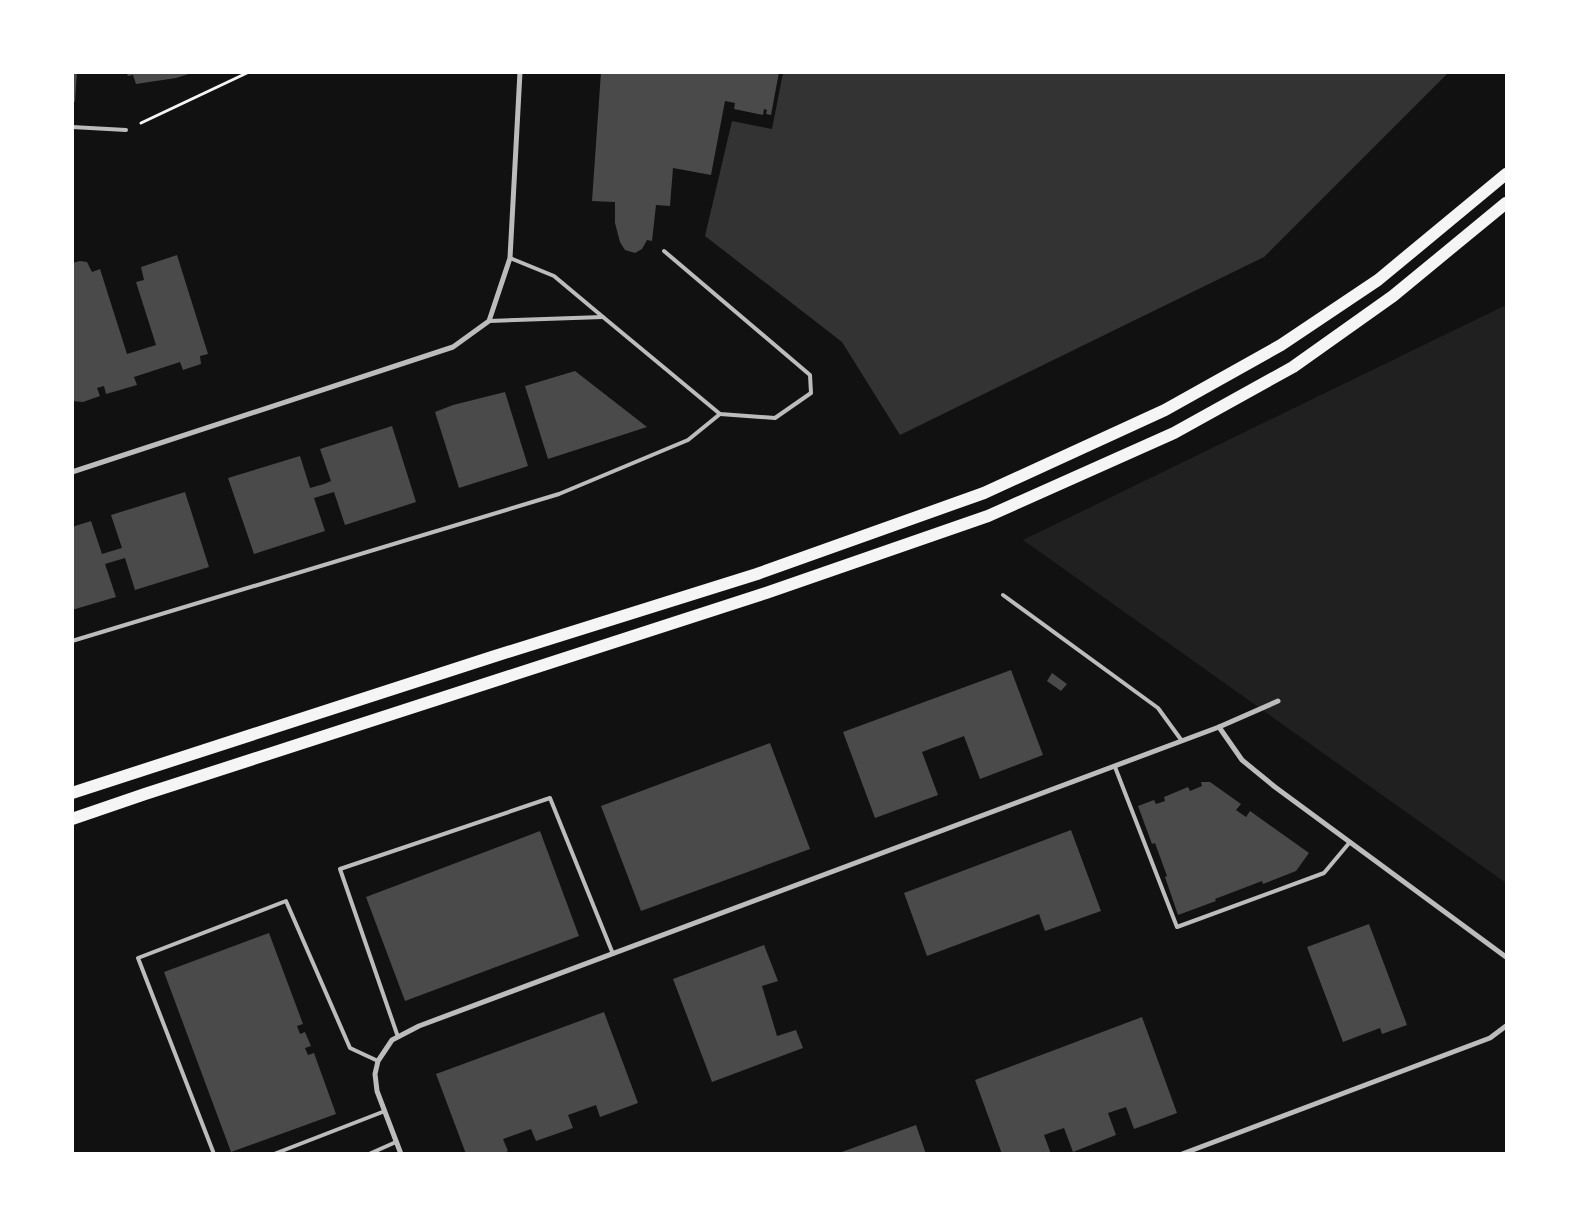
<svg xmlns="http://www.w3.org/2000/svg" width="1579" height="1226" font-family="'Exo 2',sans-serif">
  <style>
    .green { fill: #202020 }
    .water { fill: #333 }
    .building { fill: #4a4a4a }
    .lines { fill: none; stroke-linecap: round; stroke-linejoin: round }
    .path { stroke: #f5f5f5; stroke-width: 3 }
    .service { stroke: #bcbcbc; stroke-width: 4 }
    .minor { stroke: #bcbcbc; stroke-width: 5 }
    .primary { stroke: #f5f5f5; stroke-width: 12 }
  </style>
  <rect width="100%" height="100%" fill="#111"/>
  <polygon class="green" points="1506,305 1506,883 1023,540"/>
  <polygon class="water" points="783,73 783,72 1448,73 1264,257 900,435 842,342 705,236 732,121 772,129"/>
  <g class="building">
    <polygon points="72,72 77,72 75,102 72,101"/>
    <polygon points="126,72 192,72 192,73 176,78 136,84 133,75 128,76"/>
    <polygon points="601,72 779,72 771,115 766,114 767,110 764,109 763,115 734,109 735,103 725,101 711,175 673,168 670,206 656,205 652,241 647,240 642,249 635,253 625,250 620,242 615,223 615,202 592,201"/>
    <polygon points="177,255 208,354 200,356 201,364 183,370 180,362 134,377 137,385 106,394 104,386 97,388 100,396 83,402 72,401 72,263 80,261 87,262 92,272 100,269 127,354 156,345 136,282 144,280 141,267"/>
    <polygon points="575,371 647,427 548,459 525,386"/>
    <polygon points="505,392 528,466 459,488 435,412 453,405"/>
    <polygon points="392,426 416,502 345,525 334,492 314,498 325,531 254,554 228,478 300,456 310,488 324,484 331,481 320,449"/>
    <polygon points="185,492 209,567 135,590 125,558 105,564 116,597 72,610 72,527 91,521 102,554 115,550 122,548 111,515"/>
    <polygon points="1011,670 1043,755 980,779 964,736 922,752 938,795 875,818 843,732"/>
    <polygon points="1052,673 1067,684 1061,691 1047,681"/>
    <polygon points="770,743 810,849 641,911 601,806"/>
    <polygon points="1201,782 1210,782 1241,804 1236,810 1246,817 1250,811 1309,853 1296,871 1263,884 1262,881 1215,899 1216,901 1178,915 1165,877 1167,876 1155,843 1152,844 1138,806 1154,800 1156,804 1165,801 1164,797 1188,787 1190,791 1202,786"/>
    <polygon points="1071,830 1101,911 1045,931 1039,914 927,956 904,893"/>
    <polygon points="540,831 579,936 405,1001 366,897"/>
    <polygon points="1369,924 1407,1025 1382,1034 1380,1028 1343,1042 1307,947"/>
    <polygon points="269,933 303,1024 297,1026 300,1034 305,1032 311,1046 305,1048 308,1055 314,1053 336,1114 231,1152 164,972"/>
    <polygon points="764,945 778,981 762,986 777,1036 796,1030 803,1048 712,1082 673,979"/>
    <polygon points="604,1012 638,1103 600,1117 596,1105 568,1115 573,1128 536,1141 531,1129 503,1139 508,1151 502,1154 466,1154 436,1074"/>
    <polygon points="1142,1017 1177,1113 1134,1129 1126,1107 1108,1113 1116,1135 1073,1152 1064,1128 1044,1135 1051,1154 1002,1154 975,1080"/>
    <polygon points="916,1125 926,1154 839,1154 839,1153"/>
  </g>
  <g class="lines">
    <polyline class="path" points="141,123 249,72"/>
    <g class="service">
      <polyline points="72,127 126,130"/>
      <polyline points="603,317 720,414 775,418 811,393 810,375 664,251"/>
      <polyline points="489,321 603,317 554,276 510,258"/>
      <polyline points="1003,595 1158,708 1182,741"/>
      <polyline points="72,641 559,494 688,440 720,414"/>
      <polyline points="1115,767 1177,927 1324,873 1350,842"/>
      <polyline points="398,1037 340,869 550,798 613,954"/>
      <polyline points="214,1154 138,958 286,901 350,1048 378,1061"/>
      <polyline points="274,1154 385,1111"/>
      <polyline points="369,1154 396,1142"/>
    </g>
    <g class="minor">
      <polyline points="72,472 453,347 489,321 510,258 520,72"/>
      <polyline points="1219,727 1242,760 1275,787 1506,957"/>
      <polyline points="401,1154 377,1091 375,1074 378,1061 392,1040 419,1026 1219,727 1278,701"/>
      <polyline points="1182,1154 1490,1038 1506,1026"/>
    </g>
    <g class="primary">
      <polyline points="72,793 495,656 757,574 984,493 1165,410 1281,345 1378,280 1506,174"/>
      <polyline points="72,819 145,794 766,593 988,516 1174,433 1293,367 1393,296 1506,203"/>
    </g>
  </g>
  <rect width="1579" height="1226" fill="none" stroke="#ffffff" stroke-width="148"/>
</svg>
